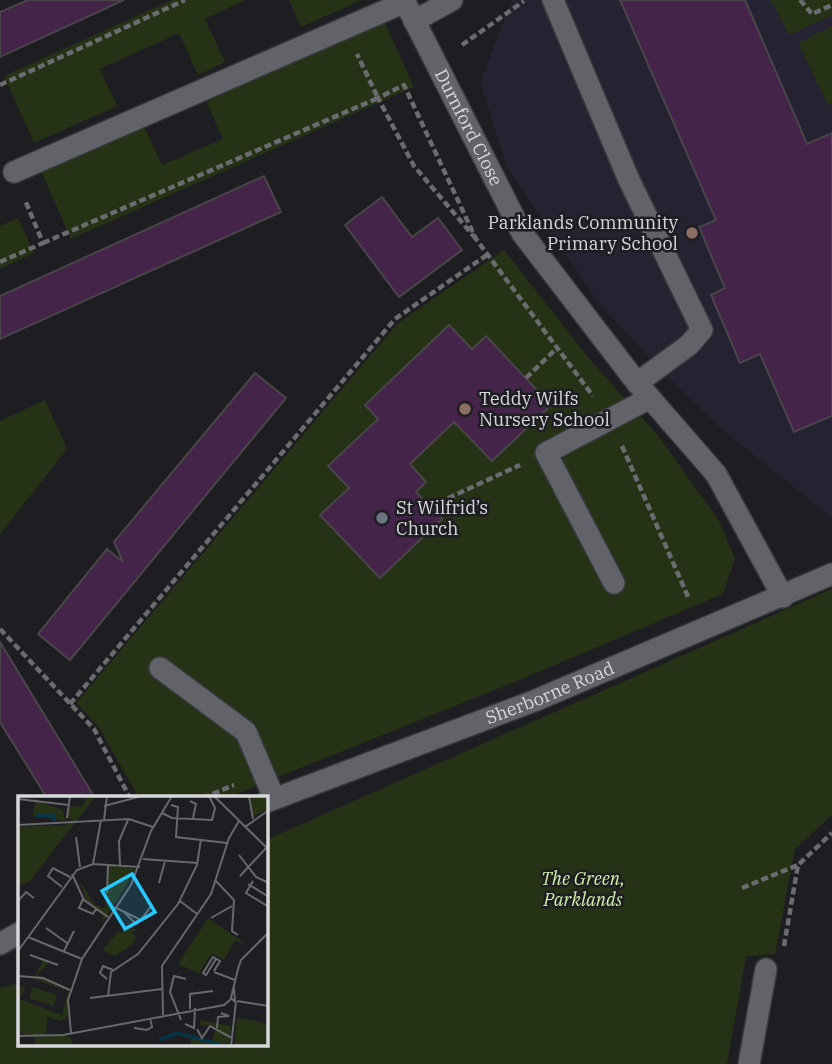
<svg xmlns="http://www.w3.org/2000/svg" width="832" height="1064" font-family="'IBM Plex Serif',serif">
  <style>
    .education { fill: #252232 }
    .green { fill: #263216 }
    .building { fill: #442549; stroke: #494549; stroke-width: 2 }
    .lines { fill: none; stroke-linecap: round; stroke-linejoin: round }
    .minor-casing { stroke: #393a3d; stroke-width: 24 }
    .path { stroke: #6b6b70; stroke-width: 4.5; stroke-dasharray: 7 3.5; stroke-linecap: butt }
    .minor { stroke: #626368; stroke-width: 21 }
    .education-dot { fill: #8d6e63; stroke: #1d1d22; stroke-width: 2.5 }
    .worship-dot { fill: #6b7280; stroke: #1d1d22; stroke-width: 2.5 }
    .labels { text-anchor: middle; stroke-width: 5; stroke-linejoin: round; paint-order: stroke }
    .street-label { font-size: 18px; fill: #d8d8db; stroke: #1d1d22 }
    .poi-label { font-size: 18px; fill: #d8d8db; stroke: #1d1d22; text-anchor: start }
    .park-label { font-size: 18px; font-style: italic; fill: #cff2a8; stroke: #1d1d22 }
    .inset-river { fill: none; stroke: #053547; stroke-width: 3.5 }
    .inset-road { fill: none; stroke: #68686c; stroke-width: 2 }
    .view { fill: #25c9fe; fill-opacity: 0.15; stroke: #25c9fe; stroke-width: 3.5 }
    .inset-edge { fill: none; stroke: #d8d8db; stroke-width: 3.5 }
  </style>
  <rect width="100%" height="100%" fill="#1d1d22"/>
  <polygon class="education" points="512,0 832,0 832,518 719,427 657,366 596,300 507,167 480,82"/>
  <g class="green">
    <polygon points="172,0 246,0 205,19 225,62 198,75 179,33 100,69 117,106 34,143 4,76"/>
    <polygon points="289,0 362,0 301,27"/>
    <polygon points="771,0 832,0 832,15 789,35"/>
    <polygon points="384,21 414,87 71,239 41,171 144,126 162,165 223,139 206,101"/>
    <polygon points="832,26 832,103 828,105 798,43"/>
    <polygon points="18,218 34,253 0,269 0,226"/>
    <polygon points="504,250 591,361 657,434 719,521 735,558 723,594 522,679 226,798 139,798 98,726 76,703 397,324"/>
    <polygon points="45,400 67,449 0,534 0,421"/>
    <polygon points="832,589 832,815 795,849 775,954 746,956 727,1064 0,1064 0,988 19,983 19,1045 266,1045 266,840"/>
  </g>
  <g class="building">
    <polygon points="28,0 124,0 0,57 0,12"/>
    <polygon points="620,0 745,0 807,144 832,133 832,416 794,432 760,354 740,363 711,295 725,288 699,227 716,220"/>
    <polygon points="264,176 281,212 0,339 0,296"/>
    <polygon points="382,197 412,237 438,218 462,250 399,297 345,225"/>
    <polygon points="449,325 472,349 486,336 551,405 492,461 454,422 410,464 426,482 416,492 442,519 380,578 320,515 349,488 328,466 378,419 365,405"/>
    <polygon points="255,373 286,398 70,660 38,634 107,549 123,562 114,542"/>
    <polygon points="0,642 95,798 47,798 0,722"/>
  </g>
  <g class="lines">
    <g class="minor-casing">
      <g id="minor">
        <polyline points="553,0 629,180 702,330 689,345 637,383"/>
        <polyline points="414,21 452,0"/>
        <path id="s1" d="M14 172 405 2 522 233 637 383 716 474 783 597"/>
        <polyline points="614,583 546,453 650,398"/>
        <polyline points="160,668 246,732 274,798"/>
        <path id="s2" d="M266 802 534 701 832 574"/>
        <polyline points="0,944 19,933"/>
        <polyline points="749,1064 766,969"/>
      </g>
    </g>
    <g class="path">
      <polyline points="800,0 812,14 832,5"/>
      <polyline points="462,45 524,1"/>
      <polyline points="0,85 185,0"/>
      <polyline points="476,239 414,166 378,98 404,85 476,239 593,396"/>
      <polyline points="43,243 378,98 357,54"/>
      <polyline points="0,262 43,243 25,200"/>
      <polyline points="526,378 558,347"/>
      <polyline points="622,446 689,599"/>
      <polyline points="429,507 520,465"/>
      <polyline points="0,629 94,729 130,798"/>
      <polyline points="70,704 395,319 487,255"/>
      <polyline points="203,798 234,785"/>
      <polyline points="742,888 798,865"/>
      <polyline points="784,946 798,865 832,833"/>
    </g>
    <use href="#minor" class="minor"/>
  </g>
  <g class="education-dot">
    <circle cx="692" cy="233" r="7"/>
    <circle cx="465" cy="409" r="7"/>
  </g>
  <circle class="worship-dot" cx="382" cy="518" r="7"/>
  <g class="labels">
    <g class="street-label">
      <text dy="6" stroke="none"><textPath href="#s1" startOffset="567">Durnford Close</textPath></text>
      <text dy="6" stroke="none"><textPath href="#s2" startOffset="304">Sherborne Road</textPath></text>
    </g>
    <g class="poi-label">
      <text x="678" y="229" text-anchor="end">Parklands Community<tspan x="678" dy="21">Primary School</tspan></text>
      <text x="479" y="405">Teddy Wilfs<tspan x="479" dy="21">Nursery School</tspan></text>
      <text x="396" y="514">St Wilfrid’s<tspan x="396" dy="21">Church</tspan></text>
    </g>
    <g class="park-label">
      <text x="583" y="885">The Green,<tspan x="583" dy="21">Parklands</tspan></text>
    </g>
  </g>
  <g transform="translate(18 796)">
    <rect width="250" height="250" fill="#1d1d22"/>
    <path d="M71 0H78L11 86 0 90V31L48 29 54 23 49 22 52 10 63 11ZM233 0H250V14L235 20ZM18 5 45 14 47 25 14 19ZM90 69 118 73 84 128 85 118 68 104 61 84 77 109 87 112ZM190 122 227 147 217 145 206 164 194 157 181 177 160 168ZM105 130 121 134 114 136 118 141 114 149 97 160 84 154 100 136 104 137ZM25 165 31 166 19 179 51 194 49 221 43 225 29 221 28 239H7L0 234V189L8 192 1 203 44 219 50 195 15 183ZM15 191 39 199 35 210 11 202ZM219 221 250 228V250H216ZM182 224 213 230 211 250H172L174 240 194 245 198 231 182 229ZM46 239 53 242 55 250H17L16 241Z" fill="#263216"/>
    <path class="inset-river" d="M18 20 36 19V25M141 244 159 237 208 250"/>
    <path class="inset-road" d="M196 0 251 54M231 0 235 23M0 3 51 9M172 5 178 8 175 22M153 9 160 11 158 41 209 47M86 10 124 0M144 17 154 22 194 24 197 12 191 0M49 22 52 0M86 24 89 0M0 29 111 23 135 31M227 31 251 14M58 41 62 71M221 59 238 81 251 87M125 63 180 67M75 68 83 24M102 69 101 45 110 24M54 78 66 104 90 121M222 80 249 51M198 85 216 104 214 135 220 139M235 85 228 97 251 111M141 87 147 65M230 88 251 101M44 91 30 80 35 72 52 81M89 97 90 69M65 103 61 112 75 118 78 113M0 105 8 96 16 102M162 105 179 118M96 111 123 124 133 110M106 116 118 128 122 124M193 122 214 110M28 132 49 147M10 141 64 163M0 155 59 74 75 68 122 71M46 155 56 135M12 159 40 169M196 175 202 165 195 161 185 177 188 179 198 163M196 176 217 184M0 180 25 182 52 194M89 183 82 177 85 170 95 174M216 192 217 206 213 202 220 173 223 164 251 136M90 201 93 176 120 158 160 108 179 69 183 43M72 202 144 193M219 205 251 210M172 213V198L195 195M145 219 144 170 193 98 211 42 221 25M163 224 152 196 156 180 168 183M167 228 176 232 177 212M116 232 129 234 134 231 132 222M199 232 200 221 211 220 203 217M179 233 184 242 192 230 214 242M53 237 50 204 64 163 113 89 133 35 154 0M0 240 45 239 206 209 213 203M213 250 218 206"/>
    <path class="view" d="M114 78 137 116 107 133 84 95Z"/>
    <rect width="250" height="250" class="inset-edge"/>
  </g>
</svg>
